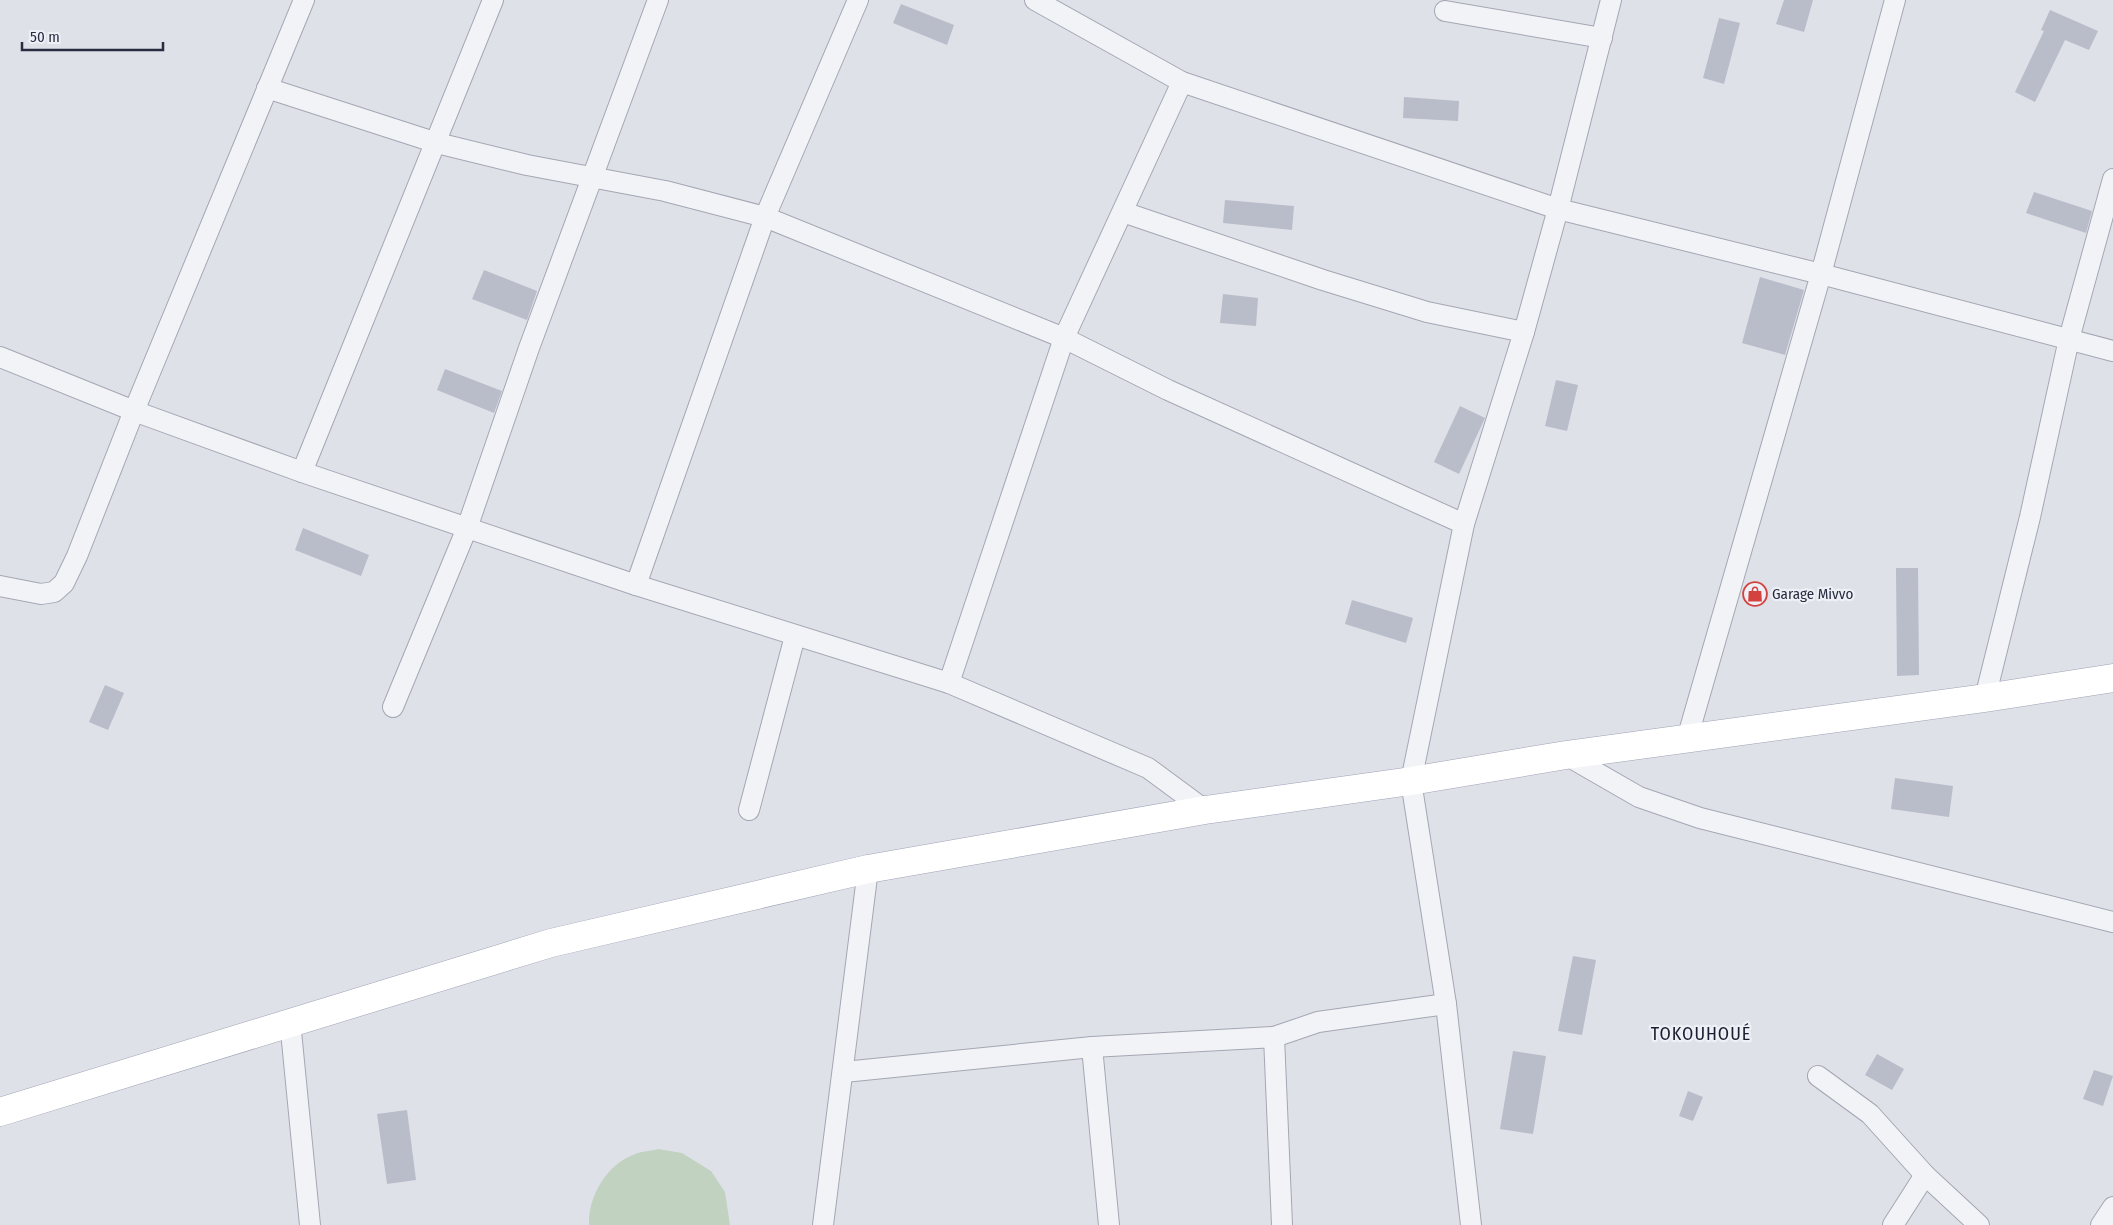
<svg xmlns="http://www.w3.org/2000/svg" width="2113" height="1225" font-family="'Fira Sans Condensed',sans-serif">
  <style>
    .green { fill: #c1d3c0 }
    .building { fill: #b9bcc9 }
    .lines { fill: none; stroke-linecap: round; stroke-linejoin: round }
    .street-casing { stroke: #a4a7b3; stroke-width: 22 }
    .primary-casing { stroke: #9ea3b5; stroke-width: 29 }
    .street { stroke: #f2f3f7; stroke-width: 20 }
    .primary { stroke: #fff; stroke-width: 28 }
    .labels { text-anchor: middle; stroke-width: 4.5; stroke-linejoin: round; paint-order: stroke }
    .poi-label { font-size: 15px; fill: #272c40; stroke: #eef0f6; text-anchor: start }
    .quarter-label { font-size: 18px; letter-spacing: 1px; fill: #1a1e31; stroke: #eef0f6 }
  </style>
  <rect width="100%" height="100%" fill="#dfe1e9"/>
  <path class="green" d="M658 1149 682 1153 711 1171 725 1192 730 1225H589C588 1196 607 1164 635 1154 642 1151 651 1151 658 1149Z"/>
  <g class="building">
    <polygon points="1784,0 1813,0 1804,32 1776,24"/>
    <polygon points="901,4 954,25 947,45 893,23"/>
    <polygon points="2050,10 2098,31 2089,50 2065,40 2035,102 2015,92 2044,31 2041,30"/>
    <polygon points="1719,18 1740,23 1724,84 1703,78"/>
    <polygon points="1404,97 1459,101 1458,121 1403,118"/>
    <polygon points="2034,192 2092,211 2086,233 2026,213"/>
    <polygon points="1225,200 1294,206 1292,230 1223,223"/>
    <polygon points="484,270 537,291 527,320 472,299"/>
    <polygon points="1760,277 1804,290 1785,355 1742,343"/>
    <polygon points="1223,294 1258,298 1256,326 1220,323"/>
    <polygon points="445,369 502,391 494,413 437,390"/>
    <polygon points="1556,380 1578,385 1567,431 1545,426"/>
    <polygon points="1460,406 1485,418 1459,474 1434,462"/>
    <polygon points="303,528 369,555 361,576 295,550"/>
    <polygon points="1896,568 1918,568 1919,675 1897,676"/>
    <polygon points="1352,600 1413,618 1406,643 1345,624"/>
    <polygon points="105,685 124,693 108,730 89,722"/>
    <polygon points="1895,778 1953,786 1949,817 1891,809"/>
    <polygon points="1573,956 1596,960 1582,1035 1558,1031"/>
    <polygon points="1513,1051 1546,1056 1533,1134 1500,1129"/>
    <polygon points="1877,1054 1904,1069 1892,1090 1865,1075"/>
    <polygon points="2094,1070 2113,1076 2103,1106 2083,1099"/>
    <polygon points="1688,1091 1703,1097 1693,1121 1679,1116"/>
    <polygon points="407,1110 416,1180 387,1184 377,1114"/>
  </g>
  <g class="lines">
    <g class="street-casing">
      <g id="street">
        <polyline points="1035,0 1182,82 1558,209 1821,274 2113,351"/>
        <polyline points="1445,11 1602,38"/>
        <polyline points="267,88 437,143 527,165 665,191 765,217 1064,338 1168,390 1464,524"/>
        <polyline points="1123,212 1323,280 1427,312 1524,332"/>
        <polyline points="0,357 134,411 302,472 636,585 949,683 1148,768 1205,810"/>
        <polyline points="302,472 493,0"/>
        <polyline points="636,585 765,217 858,0"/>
        <polyline points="0,586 41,594 54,592 64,583 77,556 134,411 304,0"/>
        <polyline points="949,683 1064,338 1182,82"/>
        <polyline points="1985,698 2030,517 2069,339 2113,179"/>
        <polyline points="393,707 467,528 529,348 658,0"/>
        <polyline points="1687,739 1821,274 1895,0"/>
        <polyline points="1566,755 1639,797 1700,818 2113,922"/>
        <polyline points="749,810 795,636"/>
        <polyline points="290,1021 310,1225"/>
        <polyline points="1274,1037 1282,1225"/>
        <polyline points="1092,1047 1109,1225"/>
        <polyline points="844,1072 1092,1047 1274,1037 1318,1022 1446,1004"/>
        <polyline points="1818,1076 1870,1114 1925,1175 1979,1225"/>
        <polyline points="823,1225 868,869"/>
        <polyline points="1471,1225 1446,1004 1411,781 1464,524 1524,332 1558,209 1611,0"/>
        <polyline points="1893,1225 1925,1175"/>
        <polyline points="2101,1225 2113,1207"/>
      </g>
    </g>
    <g class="primary-casing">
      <polyline id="primary" points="0,1112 551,943 868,869 1205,810 1411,781 1566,755 1985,698 2113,678"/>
    </g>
    <use href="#street" class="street"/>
    <use href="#primary" class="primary"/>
  </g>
  <defs>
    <g id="shop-ring" transform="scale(1.25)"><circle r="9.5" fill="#eef0f6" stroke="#d3423f" stroke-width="1.5"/><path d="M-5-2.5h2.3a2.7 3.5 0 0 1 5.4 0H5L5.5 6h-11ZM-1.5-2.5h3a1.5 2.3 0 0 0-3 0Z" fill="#d3423f"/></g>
  </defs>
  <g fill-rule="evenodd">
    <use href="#shop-ring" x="1755" y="594"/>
  </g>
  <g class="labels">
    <g class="poi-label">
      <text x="1772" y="599">Garage Mivvo</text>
    </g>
    <g class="quarter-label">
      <text x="1701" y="1040">TOKOUHOUÉ</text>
    </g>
  </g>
  <path d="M22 42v8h141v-8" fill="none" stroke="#272c40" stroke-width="2.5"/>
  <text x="30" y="42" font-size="15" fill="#272c40" stroke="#eef0f6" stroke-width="4" paint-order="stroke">50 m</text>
</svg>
